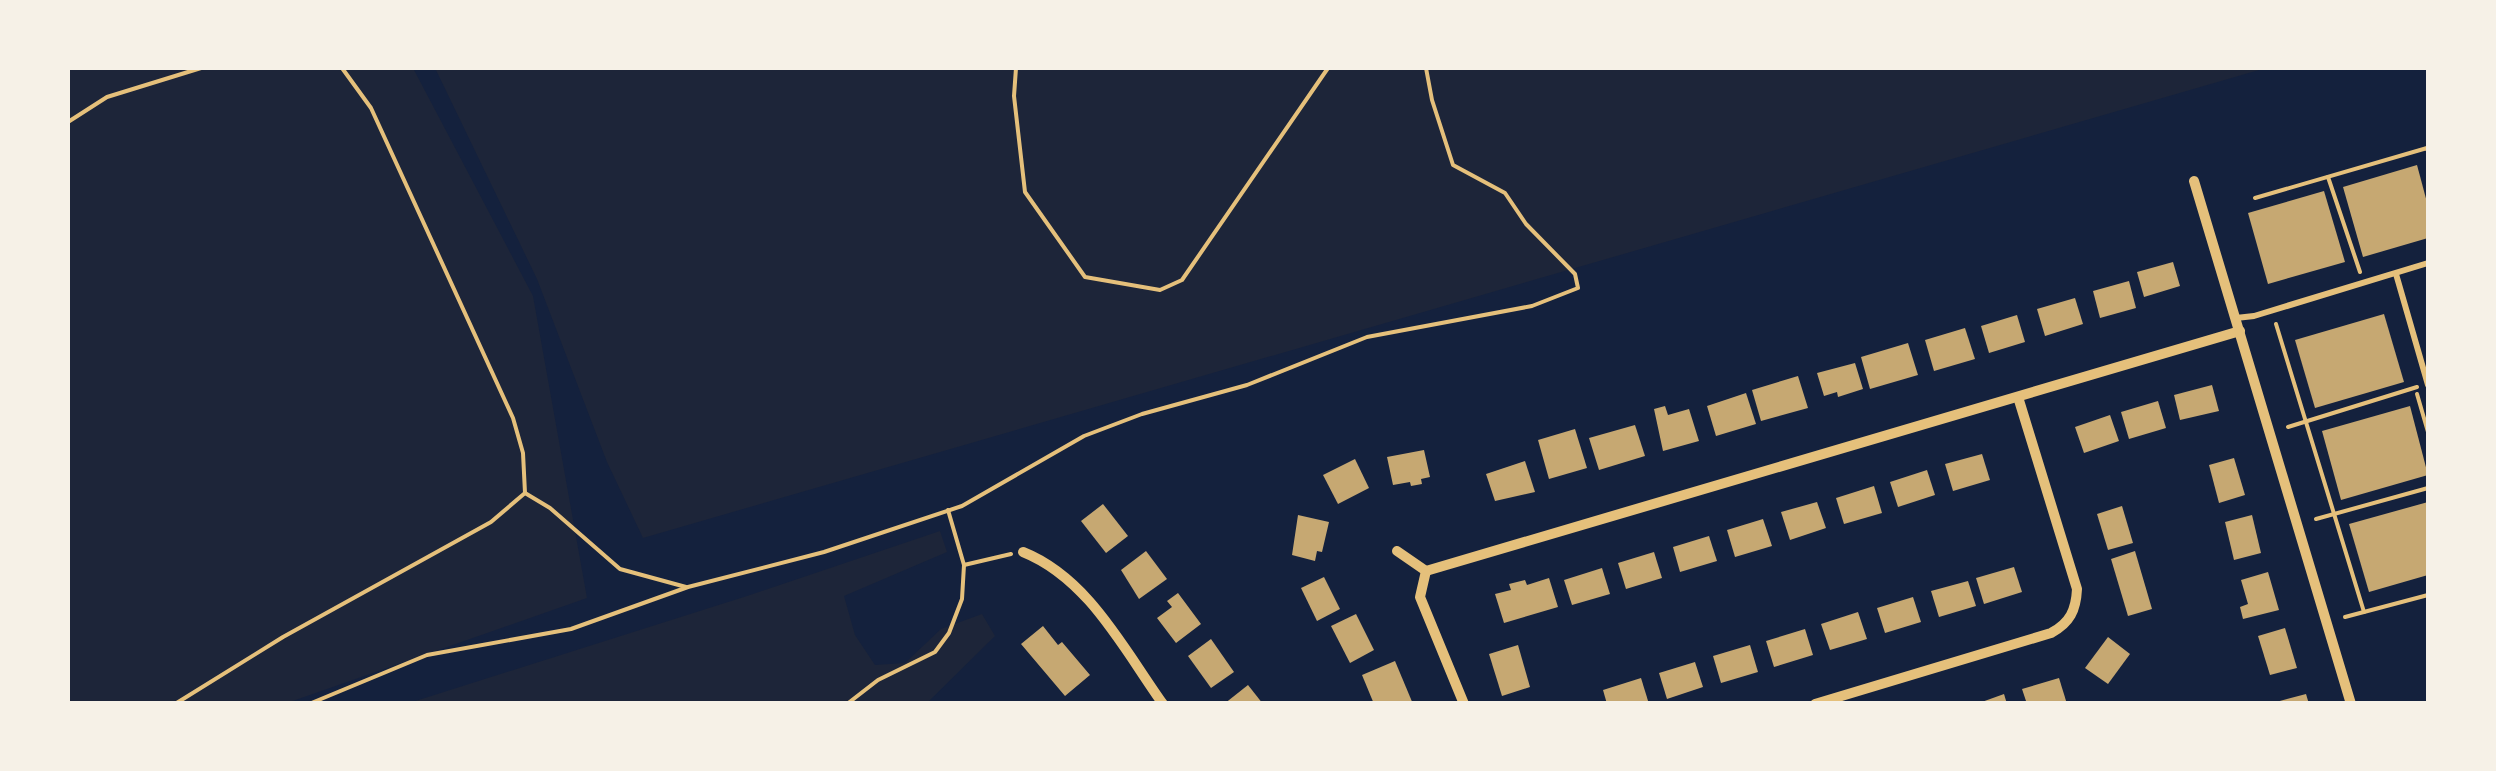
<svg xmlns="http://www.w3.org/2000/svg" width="2496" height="771" font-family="Roboto,sans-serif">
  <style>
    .green { fill: #1d2539 }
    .building { fill: #c6a872 }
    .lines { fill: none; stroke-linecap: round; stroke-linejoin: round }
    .path { stroke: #e5c07b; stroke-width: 4 }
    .service { stroke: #e5c07b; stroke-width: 6 }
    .minor { stroke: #e5c07b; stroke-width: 10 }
  </style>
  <rect width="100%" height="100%" fill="#14213d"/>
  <g class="green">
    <polygon points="68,68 413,68 533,296 587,598 287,703 68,703"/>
    <polygon points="435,68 2266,68 643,538 607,462 537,279"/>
    <polygon points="940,531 947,552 844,596 855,635 875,665 905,663 941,629 982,614 995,636 927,703 406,704 747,596"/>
  </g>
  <g class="building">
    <polygon points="2417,165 2428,206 2428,238 2363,257 2343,187"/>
    <polygon points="2324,191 2345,262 2268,284 2248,213"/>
    <polygon points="2173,262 2180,286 2144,297 2137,272"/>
    <polygon points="2129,281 2136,308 2100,318 2093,291"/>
    <polygon points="2075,298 2083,324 2045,336 2037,309"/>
    <polygon points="2384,314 2404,382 2315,408 2295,340"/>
    <polygon points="2017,315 2025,342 1989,353 1981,326"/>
    <polygon points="1965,328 1975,359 1934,371 1925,340"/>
    <polygon points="1908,343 1918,375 1870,389 1861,357"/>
    <polygon points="1855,363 1863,389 1838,397 1837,392 1824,396 1817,373"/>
    <polygon points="1798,376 1808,408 1761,421 1752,390"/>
    <polygon points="2212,385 2219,411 2180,420 2174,395"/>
    <polygon points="1746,393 1756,424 1716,436 1707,406"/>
    <polygon points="2158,401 2166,428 2129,439 2121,412"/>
    <polygon points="1665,406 1668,415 1689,409 1699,441 1663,451 1654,409"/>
    <polygon points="2410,406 2428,475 2341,500 2322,431"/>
    <polygon points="2110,415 2119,441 2084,453 2075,427"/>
    <polygon points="1635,425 1645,456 1599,470 1589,438"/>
    <polygon points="1575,429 1587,468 1549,479 1538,440"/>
    <polygon points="1424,450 1430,477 1421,479 1422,484 1411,486 1410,482 1393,485 1387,457"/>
    <polygon points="1982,454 1990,480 1953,491 1945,464"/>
    <polygon points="2234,458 2245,495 2219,503 2209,465"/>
    <polygon points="1355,459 1369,488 1338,504 1323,475"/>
    <polygon points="1525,461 1535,492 1495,501 1486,474"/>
    <polygon points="1927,470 1935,495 1898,507 1890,482"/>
    <polygon points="1874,486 1882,513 1844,524 1836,498"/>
    <polygon points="1817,502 1826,528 1790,540 1781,512"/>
    <polygon points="2428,502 2428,575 2369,592 2349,524"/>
    <polygon points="1103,504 1128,536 1106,553 1081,521"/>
    <polygon points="2122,506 2133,543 2108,550 2097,514"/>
    <polygon points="1298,515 1329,522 1322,552 1317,551 1315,561 1292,555"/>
    <polygon points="2252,515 2261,553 2234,560 2225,522"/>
    <polygon points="1763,519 1772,546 1735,557 1727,530"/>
    <polygon points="1709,536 1717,561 1680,572 1673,547"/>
    <polygon points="1146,551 1167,579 1139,599 1121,570"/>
    <polygon points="2135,551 2152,609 2128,616 2111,559"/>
    <polygon points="1654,552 1662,578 1626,589 1618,563"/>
    <polygon points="2014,567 2022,592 1984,604 1976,578"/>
    <polygon points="1602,568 1610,594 1572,605 1564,580"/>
    <polygon points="2268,572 2279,610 2243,619 2240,607 2248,604 2241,580"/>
    <polygon points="1324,577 1340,609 1317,621 1301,588"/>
    <polygon points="1549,578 1558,607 1504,623 1495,594 1511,590 1509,584 1525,580 1527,585"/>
    <polygon points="1968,581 1976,606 1939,617 1931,591"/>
    <polygon points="1178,593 1201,624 1176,643 1157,618 1172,607 1167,601"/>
    <polygon points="1913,597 1921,622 1885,633 1877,608"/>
    <polygon points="1858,612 1867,639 1830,650 1821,624"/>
    <polygon points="1356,614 1374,650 1350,663 1331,626"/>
    <polygon points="1043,626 1058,645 1062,642 1090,675 1065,696 1021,644"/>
    <polygon points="2285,628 2297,668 2270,675 2258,636"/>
    <polygon points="1805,629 1813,655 1774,667 1766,641"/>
    <polygon points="2108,637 2130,654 2108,684 2085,668"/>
    <polygon points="1211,639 1234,672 1211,688 1188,656"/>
    <polygon points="1518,645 1530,687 1502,696 1489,654"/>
    <polygon points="1750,645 1758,672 1721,683 1713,656"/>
    <polygon points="1395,661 1413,704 1374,704 1362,675"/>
    <polygon points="1695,662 1703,687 1667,699 1659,673"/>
    <polygon points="1641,678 1649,704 1607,704 1603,690"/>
    <polygon points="2059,678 2067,704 2027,704 2022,689"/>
    <polygon points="1248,685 1263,704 1224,704"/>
    <polygon points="2004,694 2007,704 1979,704 1979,703"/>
    <polygon points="2306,694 2309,704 2276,704 2276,702"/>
  </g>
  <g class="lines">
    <g class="path">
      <polyline points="1016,68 1014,96 1025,192 1085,277 1160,290 1182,280 1328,68"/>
      <polyline points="68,122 107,97 201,68"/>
      <polyline points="2328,177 2360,272"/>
      <polyline points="2255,198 2427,148 2428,151"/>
      <polyline points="2276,324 2364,612"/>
      <polyline points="2417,394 2428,432"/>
      <polyline points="2288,427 2417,387"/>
      <polyline points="525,493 550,508 620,569 686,587"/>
      <polyline points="948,510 964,565 1011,554"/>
      <polyline points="2316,519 2428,488"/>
      <polyline points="2345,617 2428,595"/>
      <polyline points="175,704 283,637 491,522 525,493 523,453 513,418 371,108 342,68"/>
      <polyline points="309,704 427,655 571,629 688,587 824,552 962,506 1084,436 1142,414 1247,385 1367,337 1532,306 1578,288 1575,274 1526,224 1505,193 1453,165 1432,100 1426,68"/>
      <polyline points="847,704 878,680 935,652 949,633 962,599 964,565"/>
    </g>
    <g class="service">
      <polyline points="2396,274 2428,385"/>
      <polyline points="2236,318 2254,316 2428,263"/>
    </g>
    <g class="minor">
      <polyline points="2194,181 2351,704"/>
      <polyline points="1397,551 1426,571"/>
      <path d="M1023 552C1088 578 1123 648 1163 704"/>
      <polyline points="1426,571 2240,331"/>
      <polyline points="1426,571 1420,597 1464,704"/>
      <path d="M1815 704 2051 633C2070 623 2076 610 2077 589L2018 397"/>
    </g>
  </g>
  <rect width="2496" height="771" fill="none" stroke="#f6f1e7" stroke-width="140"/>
</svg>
